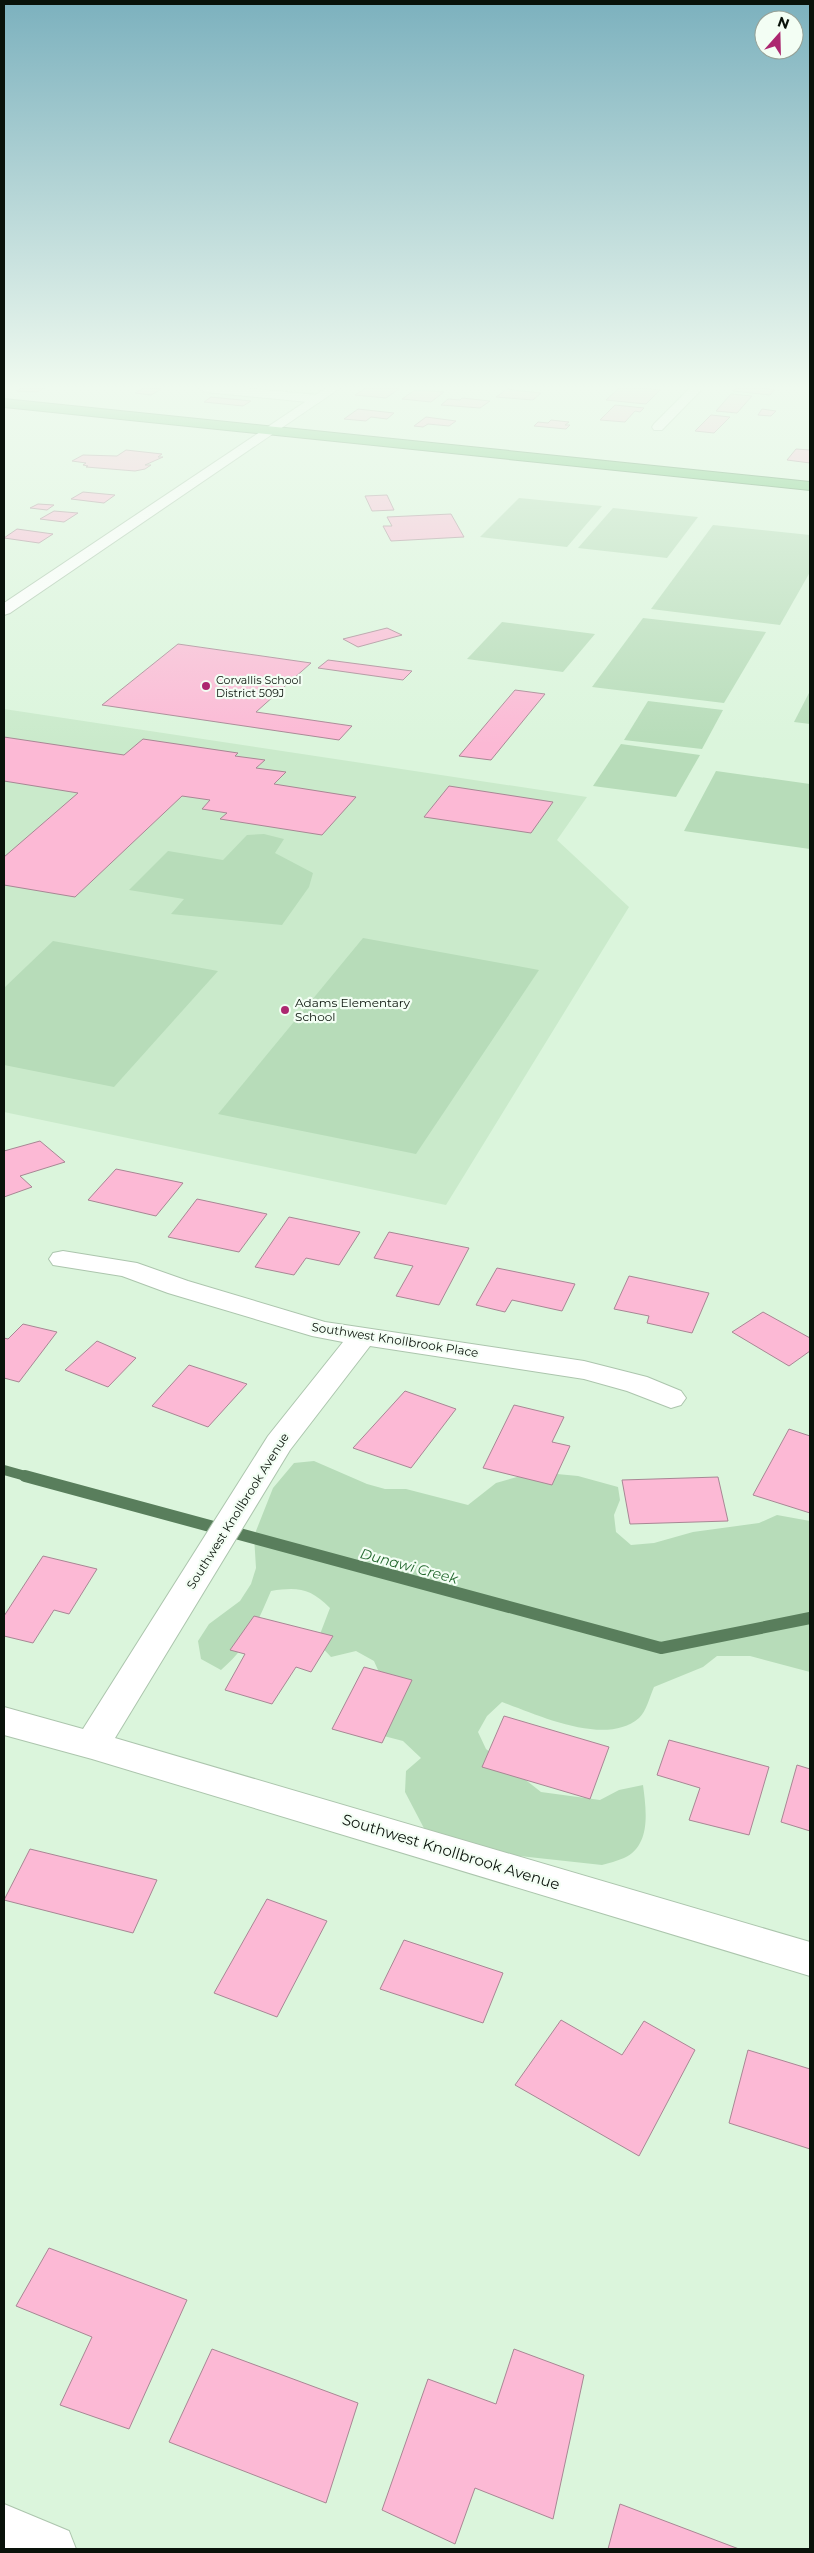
<svg xmlns="http://www.w3.org/2000/svg" width="814" height="2553" font-family="Montserrat,sans-serif">
  <style>
    .built { fill: #caeacb }
    .green { fill: #b7dcb9 }
    .lines { fill: none; stroke-linecap: round; stroke-linejoin: round }
    .stream-far1 { stroke: #597e5c; stroke-width: 10 }
    .stream { stroke: #597e5c; stroke-width: 12 }
    .building { fill: #fcb9d5; stroke: #a88794 }
    .street-casing { stroke: #acc5ad; stroke-width: 2 }
    .secondary-casing { stroke: #acc5ad; stroke-width: 2 }
    .highway-casing { stroke: #45844c; stroke-width: 2 }
    .street { fill: #fff; fill-rule: evenodd }
    .secondary { fill: #fff; fill-rule: evenodd }
    .highway { fill: #66c270; fill-rule: evenodd }
    .poi-dot { fill: #ac2770; stroke: #f3fef4; stroke-width: 2 }
    .labels { text-anchor: middle; stroke-width: 4.5; stroke-linejoin: round; paint-order: stroke }
    .far-poi-label { font-size: 11px; fill: #09120a; stroke: #f3fef4; text-anchor: start }
    .poi-label { font-size: 12px; fill: #09120a; stroke: #f3fef4; text-anchor: start }
    .street-label { font-size: 12px; fill: #09120a; stroke: #f3fef4 }
    .water-label { font-size: 14px; font-style: italic; fill: #23682e; stroke: #f3fef4 }
    .near-street-label { font-size: 15px; fill: #09120a; stroke: #f3fef4 }
  </style>
  <rect width="100%" height="100%" fill="#dbf5dc"/>
  <polygon class="built" points="4,709 587,797 557,840 629,907 446,1205 4,1112"/>
  <g class="green">
    <polygon points="519,498 602,506 567,547 480,537"/>
    <polygon points="613,508 698,517 667,558 578,548"/>
    <polygon points="713,525 810,535 810,572 780,625 651,609"/>
    <polygon points="643,618 766,632 724,703 592,687"/>
    <polygon points="502,622 595,634 563,672 467,659"/>
    <polygon points="810,691 810,724 794,722"/>
    <polygon points="648,701 723,710 702,749 624,740"/>
    <polygon points="621,744 700,755 676,797 593,786"/>
    <polygon points="716,771 810,784 810,849 684,831"/>
    <polygon points="264,834 284,839 275,853 313,873 309,887 282,925 171,914 184,899 129,890 168,851 223,860 247,835"/>
    <polygon points="363,938 539,970 416,1154 218,1114"/>
    <polygon points="53,941 218,971 114,1087 4,1065 4,988"/>
    <path d="M314 1461 367 1484 385 1489H406L468 1505 496 1483 517 1477 557 1474 578 1476 618 1487 620 1500 614 1515 616 1532 631 1545 654 1543 693 1532 759 1523 777 1515 810 1521V1672L750 1656H717L703 1667 654 1687C650 1696 646 1712 639 1718 606 1747 538 1715 502 1702L487 1716 478 1732 486 1749 541 1792 600 1800 619 1790 643 1785C646 1809 652 1845 624 1858 617 1861 609 1863 602 1865L447 1848 427 1834 405 1792 406 1771 421 1758 403 1741 380 1735 382 1679 374 1661 356 1651 331 1657 317 1642 330 1608C310 1588 298 1587 271 1591 257 1623 248 1647 221 1670L201 1659 198 1641 209 1624 240 1601 251 1584 256 1568 254 1536 273 1488 294 1463Z"/>
  </g>
  <g class="lines">
    <polyline class="stream-far1" points="4,1470 29,1477"/>
    <polyline class="stream" points="25,1476 661,1648 810,1618"/>
  </g>
  <g class="building">
    <polygon points="22,388 45,388 37,392 17,391"/>
    <polygon points="144,388 148,388 161,389 151,395 135,393"/>
    <polygon points="366,388 400,388 386,398 355,395"/>
    <polygon points="619,388 638,388 660,390 646,404 606,400"/>
    <polygon points="736,388 762,388 774,390 770,395 733,391"/>
    <polygon points="507,389 521,391 541,393 533,400 496,397"/>
    <polygon points="415,390 444,392 431,402 402,399"/>
    <polygon points="731,394 752,396 737,413 716,411"/>
    <polygon points="211,397 251,401 243,406 204,402"/>
    <polygon points="462,398 490,401 480,408 441,405 448,399 460,400"/>
    <polygon points="615,405 644,408 640,412 635,411 625,422 600,420"/>
    <polygon points="358,409 394,413 387,419 371,417 366,421 344,419"/>
    <polygon points="762,409 776,411 771,416 758,415"/>
    <polygon points="711,415 730,417 714,433 695,431"/>
    <polygon points="426,417 456,421 449,426 428,424 423,427 414,426"/>
    <polygon points="551,420 569,422 565,425 570,425 566,429 534,426 538,422 548,423"/>
    <polygon points="796,449 810,450 810,463 787,460"/>
    <polygon points="126,450 162,454 158,457 163,457 145,465 151,465 145,469 135,471 86,467 88,466 83,465 86,463 72,461 83,455 117,456"/>
    <polygon points="83,492 115,495 104,503 71,499"/>
    <polygon points="387,495 394,510 372,511 365,496"/>
    <polygon points="38,504 54,505 47,510 30,508"/>
    <polygon points="54,511 78,513 64,522 40,519"/>
    <polygon points="451,514 464,537 391,541 383,526 392,526 387,517"/>
    <polygon points="17,529 53,534 39,543 4,538"/>
    <polygon points="387,628 402,635 358,647 343,639"/>
    <polygon points="178,644 311,663 256,712 352,726 339,740 102,705"/>
    <polygon points="328,660 412,671 403,680 318,668"/>
    <polygon points="515,690 545,694 491,760 459,756"/>
    <polygon points="4,737 124,755 143,739 238,753 235,756 265,760 256,768 286,772 274,784 356,797 322,835 220,819 227,813 202,809 210,800 182,796 75,897 4,885 4,857 78,793 4,781"/>
    <polygon points="449,786 553,802 531,833 424,817"/>
    <polygon points="40,1141 65,1162 20,1176 32,1187 4,1197 4,1151"/>
    <polygon points="116,1169 183,1183 156,1216 88,1200"/>
    <polygon points="197,1199 267,1214 239,1252 168,1237"/>
    <polygon points="289,1217 360,1232 339,1265 306,1258 294,1275 255,1267"/>
    <polygon points="389,1232 469,1248 439,1305 396,1296 413,1266 374,1258"/>
    <polygon points="497,1268 575,1284 562,1311 512,1300 505,1312 476,1305"/>
    <polygon points="629,1276 709,1293 692,1333 647,1323 649,1316 614,1309"/>
    <polygon points="763,1312 810,1338 810,1351 789,1366 732,1332"/>
    <polygon points="23,1324 57,1332 19,1382 4,1378 4,1338 8,1339"/>
    <polygon points="97,1341 136,1358 108,1387 65,1370"/>
    <polygon points="189,1365 247,1384 208,1427 152,1406"/>
    <polygon points="405,1391 456,1409 411,1468 353,1448"/>
    <polygon points="514,1405 564,1417 552,1442 570,1446 552,1485 483,1468"/>
    <polygon points="789,1429 810,1436 810,1513 753,1495"/>
    <polygon points="718,1477 728,1521 630,1524 622,1480"/>
    <polygon points="43,1556 97,1569 69,1614 54,1610 33,1643 4,1636 4,1616"/>
    <polygon points="254,1616 333,1636 311,1672 296,1667 272,1704 225,1690 245,1654 230,1650"/>
    <polygon points="364,1667 412,1680 382,1743 332,1729"/>
    <polygon points="504,1716 609,1747 590,1799 482,1767"/>
    <polygon points="669,1740 769,1767 749,1835 689,1820 700,1788 657,1775"/>
    <polygon points="797,1765 810,1769 810,1831 781,1822"/>
    <polygon points="30,1849 157,1880 133,1933 4,1900"/>
    <polygon points="267,1899 327,1921 277,2017 214,1993"/>
    <polygon points="404,1940 503,1973 483,2023 380,1989"/>
    <polygon points="561,2020 622,2055 644,2021 695,2050 639,2156 515,2085"/>
    <polygon points="748,2050 810,2069 810,2149 729,2123"/>
    <polygon points="49,2248 187,2300 129,2429 60,2405 92,2337 16,2306"/>
    <polygon points="212,2349 358,2403 326,2503 169,2442"/>
    <polygon points="514,2349 584,2375 553,2519 475,2488 455,2544 382,2510 428,2379 496,2404"/>
    <polygon points="620,2504 739,2549 608,2549"/>
  </g>
  <g class="lines">
    <g class="street-casing">
      <g id="street">
        <polygon points="199,388 243,388 318,395 324,399 318,403 205,392"/>
        <polygon points="690,388 703,388 662,430 654,430 652,427 654,424"/>
        <polygon points="63,1251 137,1263 188,1281 325,1322 584,1361 647,1377 681,1391 686,1398 681,1405 671,1408 627,1391 584,1379 370,1346 290,1450 115,1738 810,1942 810,1976 92,1759 4,1735 4,1707 83,1729 268,1436 343,1342 312,1336 168,1293 122,1276 53,1265 49,1259 53,1253"/>
        <polygon points="4,2504 69,2531 76,2549 4,2549"/>
      </g>
    </g>
    <g class="secondary-casing">
      <polygon id="secondary" points="326,388 340,388 10,613 4,615 4,603"/>
    </g>
    <g class="highway-casing">
      <polygon id="highway" points="4,399 810,482 810,490 4,407"/>
    </g>
    <use href="#street" class="street"/>
    <use href="#secondary" class="secondary"/>
    <use href="#highway" class="highway"/>
  </g>
  <linearGradient id="sky" x2="0" y2="1"><stop stop-color="#7cb1be"/><stop offset="0.52" stop-color="#effaef"/><stop offset="1" stop-color="#effaef" stop-opacity="0"/></linearGradient>
  <rect width="814" height="745" fill="url(#sky)"/>
  <g class="poi-dot">
    <circle cx="206" cy="686" r="5"/>
    <circle cx="285" cy="1010" r="5"/>
  </g>
  <g class="labels">
    <g class="far-poi-label">
      <text x="216" y="684">Corvallis School<tspan x="216" dy="13">District 509J</tspan></text>
    </g>
    <g class="poi-label">
      <text x="295" y="1007">Adams Elementary<tspan x="295" dy="14">School</tspan></text>
    </g>
    <g class="street-label">
      <text transform="translate(395 1340) rotate(9)" y="4">Southwest Knollbrook Place</text>
      <text transform="translate(238 1511) rotate(-58)" y="4">Southwest Knollbrook Avenue</text>
    </g>
    <g class="water-label">
      <text transform="translate(409 1566) rotate(15)" y="5">Dunawi Creek</text>
    </g>
    <g class="near-street-label">
      <text transform="translate(451 1852) rotate(17)" y="5">Southwest Knollbrook Avenue</text>
    </g>
  </g>
  <rect width="814" height="2553" fill="none" stroke="#09120a" stroke-width="10"/>
  <g transform="translate(779 35) rotate(20)"><circle r="24" fill="#f3fef4" stroke="#95a096"/>
  <path d="M0-4L9 19L0 12L-9 19Z" fill="#ac2770"/>
  <text y="-8" font-size="14" font-weight="bold" text-anchor="middle" fill="#09120a">N</text>
  </g>
</svg>
